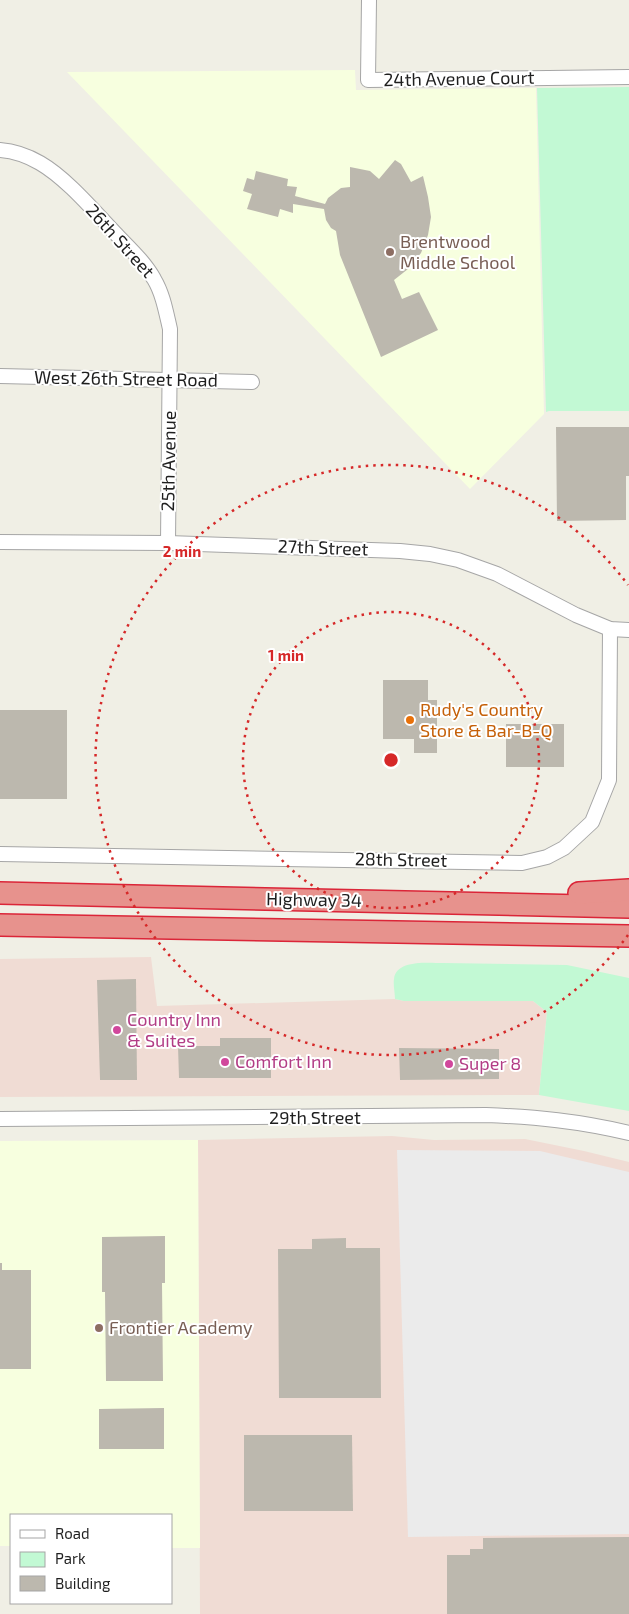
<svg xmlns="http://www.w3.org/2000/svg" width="629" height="1614" font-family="'Exo 2',sans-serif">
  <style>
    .commercial { fill: #f0dcd4 }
    .education { fill: #f7ffdf }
    .park { fill: #c2f9d4 }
    .parking { fill: #ebebeb }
    .building { fill: #bcb8ae }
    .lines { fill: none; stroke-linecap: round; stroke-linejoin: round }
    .minor-casing { stroke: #a6a6a6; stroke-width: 16 }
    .highway-casing { stroke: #db2538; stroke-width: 24 }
    .minor { stroke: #fff; stroke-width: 14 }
    .highway { stroke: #e7928d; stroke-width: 21 }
    .ring { fill: none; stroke: #d62828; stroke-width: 2.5; stroke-dasharray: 2.5 5 }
    .education-dot { fill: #8d6e63; stroke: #fff; stroke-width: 2 }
    .food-dot { fill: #e8710a; stroke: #fff; stroke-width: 2 }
    .hotel-dot { fill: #d1479c; stroke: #fff; stroke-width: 2 }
    .labels { text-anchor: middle; stroke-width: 4; stroke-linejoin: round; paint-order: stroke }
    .street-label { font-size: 18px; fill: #1f1f1f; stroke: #fff }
    .education-label { font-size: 18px; fill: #785e54; stroke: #fff; text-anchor: start }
    .food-label { font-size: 18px; fill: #c56008; stroke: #fff; text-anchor: start }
    .hotel-label { font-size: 18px; fill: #b23c85; stroke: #fff; text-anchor: start }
    .centre { fill: #d62828; stroke: #fff; stroke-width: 2.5 }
    .ring-label { font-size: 15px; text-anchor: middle; font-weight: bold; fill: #d62828; stroke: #fff; stroke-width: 4; stroke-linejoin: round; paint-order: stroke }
  </style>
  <rect width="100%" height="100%" fill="#f0efe5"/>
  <g class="commercial">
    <polygon points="151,957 157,1006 395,999 404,1001 533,1001 547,1012 539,1095 0,1097 0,959"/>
    <polygon points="392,1136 434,1140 525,1139 584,1151 629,1162 629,1614 200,1614 198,1140"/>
  </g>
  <g class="education">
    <polygon points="355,70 356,90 536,88 544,414 470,489 67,72"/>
    <polygon points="198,1140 200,1548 171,1548 171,1515 11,1515 11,1546 0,1546 0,1141"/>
  </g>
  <g class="park">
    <polygon points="629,87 629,411 549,411 546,412 537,88"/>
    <path d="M443 963 567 965 629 978V1111L539 1095 547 1012 533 1001H404L395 999C395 993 393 985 394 979 396 959 429 963 443 963Z"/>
  </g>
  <polygon class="parking" points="397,1150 540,1151 629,1172 629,1534 408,1537"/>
  <g class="building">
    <polygon points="395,160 401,164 411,182 423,176 428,197 431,217 428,235 421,253 408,269 394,280 402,299 419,292 438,330 381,357 340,255 336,231 331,228 326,220 324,209 293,204 293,213 280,209 278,217 247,209 252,194 243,191 247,178 254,180 256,171 288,179 287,186 297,187 295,196 325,204 328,198 341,188 350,187 350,167 370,171 379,179"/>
    <polygon points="556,427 629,427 629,476 626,476 626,520 557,521"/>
    <polygon points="383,680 428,680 428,700 437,700 437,753 414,753 414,739 383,739"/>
    <rect x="0" y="710" width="67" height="89"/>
    <rect x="506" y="724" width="58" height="43"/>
    <polygon points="136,979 137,1080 100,1080 97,980"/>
    <polygon points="220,1038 271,1038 271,1078 179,1078 178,1046 220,1046"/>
    <polygon points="399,1048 499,1049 499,1079 400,1080"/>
    <polygon points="165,1236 165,1283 162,1283 163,1381 106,1381 105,1292 102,1292 102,1237"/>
    <polygon points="346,1238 346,1248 380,1248 381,1398 279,1398 278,1249 312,1249 312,1239"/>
    <polygon points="0,1263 2,1263 2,1270 31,1270 31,1369 0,1369"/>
    <polygon points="164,1408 164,1449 99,1449 99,1409"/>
    <polygon points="244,1435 352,1435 353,1511 244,1511"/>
    <polygon points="629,1537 629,1614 447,1614 447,1555 470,1555 470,1549 483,1549 483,1538"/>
  </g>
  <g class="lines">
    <g class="minor-casing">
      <g id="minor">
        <polyline points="369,0 368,80 629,77"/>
        <path d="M0 150C13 151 28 156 40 163 66 178 93 210 115 233 128 247 144 261 154 279 163 294 166 312 170 329L168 543"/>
        <polyline points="0,376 252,382"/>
        <polyline points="0,542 168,543 400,551 430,554 458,560 497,574 576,615 610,629 629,630"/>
        <polyline points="0,854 522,863 547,857 564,848 592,822 609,780 610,629"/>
        <path d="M0 1119 486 1115C536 1117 579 1121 629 1133"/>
      </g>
    </g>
    <g class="highway-casing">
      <g id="highway">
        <polyline points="0,893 629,907"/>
        <polyline points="579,893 629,890"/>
        <polyline points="0,925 629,936"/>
      </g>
    </g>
    <use href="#minor" class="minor"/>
    <use href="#highway" class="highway"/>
  </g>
  <g class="ring">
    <circle cx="391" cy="760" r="148"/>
    <path d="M628 935A295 295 0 1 1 628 585"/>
  </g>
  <g class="education-dot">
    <circle cx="390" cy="252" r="5"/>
    <circle cx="99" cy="1328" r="5"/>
  </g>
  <circle class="food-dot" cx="410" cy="720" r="5"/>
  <g class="hotel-dot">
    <circle cx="117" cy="1030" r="5"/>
    <circle cx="225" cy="1062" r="5"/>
    <circle cx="449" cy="1064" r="5"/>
  </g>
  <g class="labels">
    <g class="street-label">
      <text transform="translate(459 79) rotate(-1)" y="6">24th Avenue Court</text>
      <text transform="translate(120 241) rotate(48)" y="6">26th Street</text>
      <text transform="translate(126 379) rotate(1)" y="6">West 26th Street Road</text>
      <text transform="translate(169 461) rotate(-89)" y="6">25th Avenue</text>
      <text transform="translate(323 548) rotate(2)" y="6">27th Street</text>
      <text transform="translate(401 860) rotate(1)" y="6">28th Street</text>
      <text transform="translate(314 900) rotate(1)" y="6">Highway 34</text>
      <text x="315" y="1124">29th Street</text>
    </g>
    <g class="education-label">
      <text x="400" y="248">Brentwood<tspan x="400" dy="21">Middle School</tspan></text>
      <text x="109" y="1334">Frontier Academy</text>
    </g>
    <g class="food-label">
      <text x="420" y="716">Rudy's Country<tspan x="420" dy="21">Store &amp; Bar-B-Q</tspan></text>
    </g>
    <g class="hotel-label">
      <text x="127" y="1026">Country Inn<tspan x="127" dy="21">&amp; Suites</tspan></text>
      <text x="235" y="1068">Comfort Inn</text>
      <text x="459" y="1070">Super 8</text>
    </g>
  </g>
  <circle cx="391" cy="760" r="8" class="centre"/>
  <g class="ring-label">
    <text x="182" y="557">2 min</text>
    <text x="286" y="661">1 min</text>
  </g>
  <rect x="10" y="1514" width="162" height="90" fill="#ffffff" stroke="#a5a5a5"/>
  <rect x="20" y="1530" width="25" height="8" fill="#ffffff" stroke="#a5a5a5"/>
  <text x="55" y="1539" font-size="15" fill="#1f1f1f">Road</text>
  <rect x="20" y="1552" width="25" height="15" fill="#c2f9d4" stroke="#a5a5a5"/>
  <text x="55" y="1564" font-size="15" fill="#1f1f1f">Park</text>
  <rect x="20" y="1576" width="25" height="15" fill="#bcb8ae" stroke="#a5a5a5"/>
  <text x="55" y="1589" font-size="15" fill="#1f1f1f">Building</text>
</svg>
